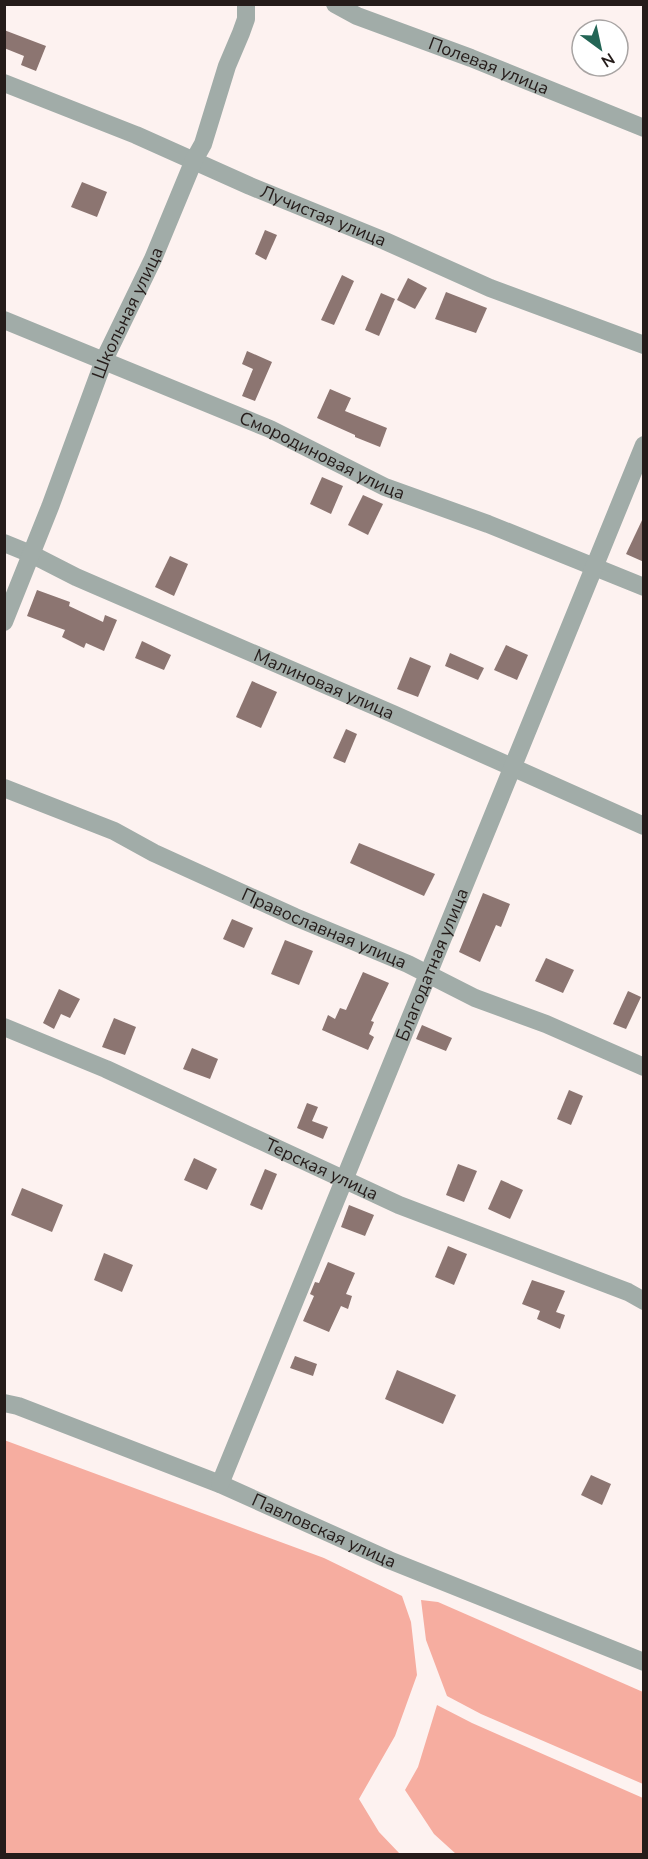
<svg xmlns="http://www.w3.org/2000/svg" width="648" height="1859" font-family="'Nunito Sans',sans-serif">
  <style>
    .green { fill: #f6ada0 }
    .building { fill: #8c7571 }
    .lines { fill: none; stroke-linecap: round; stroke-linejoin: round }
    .minor { stroke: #a1aca8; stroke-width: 18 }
    .labels { text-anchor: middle; stroke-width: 4.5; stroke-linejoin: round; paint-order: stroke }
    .street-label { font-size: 18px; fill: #251c1a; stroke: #fff }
  </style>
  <rect width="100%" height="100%" fill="#fdf2f0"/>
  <g class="green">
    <polygon points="4,1440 324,1558 402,1596 411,1622 417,1675 395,1736 359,1799 379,1832 400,1854 5,1854"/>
    <polygon points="421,1600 438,1602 643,1692 643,1784 481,1714 447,1696 426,1640"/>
    <polygon points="437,1705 472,1723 643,1798 643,1854 456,1854 434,1834 405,1790 418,1767"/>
  </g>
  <g class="building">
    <polygon points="4,30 46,46 36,71 21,65 24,56 4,48"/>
    <polygon points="82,182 107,192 97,217 71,207"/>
    <polygon points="265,230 277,235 266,260 255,254"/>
    <polygon points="342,275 354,281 334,325 321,320"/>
    <polygon points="408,278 427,288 415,309 397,300"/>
    <polygon points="446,292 487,308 476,333 435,319"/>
    <polygon points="381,293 395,299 379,336 365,330"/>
    <polygon points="247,351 272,362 255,401 242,396 253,369 242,364"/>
    <polygon points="330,389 351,398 345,411 387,428 380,447 355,437 355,435 317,418"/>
    <polygon points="322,477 343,486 331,514 310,504"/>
    <polygon points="363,495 383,504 368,535 348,525"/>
    <polygon points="644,516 644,562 626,554"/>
    <polygon points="170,556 188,564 174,596 155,587"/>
    <polygon points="37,590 70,602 69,606 103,622 105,615 117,620 104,651 86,643 84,648 62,637 65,630 27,616"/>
    <polygon points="142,641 171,655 164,670 135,658"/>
    <polygon points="506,645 528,655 517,680 494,670"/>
    <polygon points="450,653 484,668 478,680 445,666"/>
    <polygon points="410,657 431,666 418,697 397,689"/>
    <polygon points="252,681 277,692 261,728 236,717"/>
    <polygon points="346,729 357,734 345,763 333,758"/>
    <polygon points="359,843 435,874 424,896 350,863"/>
    <polygon points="483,893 510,904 501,927 496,925 480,962 459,952"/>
    <polygon points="232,919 253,928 244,948 223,939"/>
    <polygon points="285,940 313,951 299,985 271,974"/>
    <polygon points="546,958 574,970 563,993 535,981"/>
    <polygon points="363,972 389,983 371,1021 374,1022 369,1034 374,1037 368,1050 322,1030 328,1015 335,1019 340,1008 346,1010"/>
    <polygon points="59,989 80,999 70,1018 61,1014 54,1029 43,1023"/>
    <polygon points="628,991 641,997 626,1029 613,1024"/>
    <polygon points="114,1018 136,1027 125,1055 102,1047"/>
    <polygon points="422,1025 452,1038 446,1051 416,1039"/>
    <polygon points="192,1048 218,1059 210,1079 183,1069"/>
    <polygon points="569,1090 583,1096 571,1125 557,1119"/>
    <polygon points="307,1103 318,1107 312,1121 328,1127 323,1139 297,1128"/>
    <polygon points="194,1158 217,1169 207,1190 184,1180"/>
    <polygon points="458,1164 477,1171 464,1202 446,1195"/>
    <polygon points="265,1169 277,1174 262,1210 250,1205"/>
    <polygon points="501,1180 523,1190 510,1219 488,1209"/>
    <polygon points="22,1188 63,1205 52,1232 11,1215"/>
    <polygon points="349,1205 374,1215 365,1236 341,1227"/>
    <polygon points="448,1246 467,1254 454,1285 435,1277"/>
    <polygon points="104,1253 133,1265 122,1292 94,1280"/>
    <polygon points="328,1262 355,1273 346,1294 352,1296 348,1309 341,1306 329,1332 303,1321 314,1296 310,1294 315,1282 319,1283"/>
    <polygon points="532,1280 565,1291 556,1312 565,1315 560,1329 537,1319 540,1311 522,1304"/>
    <polygon points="295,1356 317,1364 313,1376 290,1368"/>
    <polygon points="397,1370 456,1395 443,1424 385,1399"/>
    <polygon points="591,1475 611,1484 602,1505 581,1495"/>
  </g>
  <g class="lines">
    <g class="minor">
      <path id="s1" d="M335 4 357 16 471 58 644 128"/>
      <path id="s2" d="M4 83 136 135 250 186 385 241 490 288 644 345"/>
      <path id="s3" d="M4 320 270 429 385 487 488 524 644 587"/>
      <path id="s4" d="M4 543 31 554 76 577 393 714 644 826"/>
      <path id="s5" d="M4 622 50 507 104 360 153 259 194 160 203 144 227 66 241 33 246 19V4"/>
      <path id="s6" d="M4 788 114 831 154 853 295 917 408 964 475 998 546 1024 644 1067"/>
      <path id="s7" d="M4 1027 106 1069 399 1205 628 1292 644 1301"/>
      <path id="s8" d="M4 1403 18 1406 220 1484 389 1560 644 1662"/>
      <path id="s9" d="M220 1484 644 445"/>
    </g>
  </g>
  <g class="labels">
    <g class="street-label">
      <text dy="6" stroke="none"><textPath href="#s1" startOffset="166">Полевая улица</textPath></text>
      <text dy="6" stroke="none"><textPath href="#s2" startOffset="346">Лучистая улица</textPath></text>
      <text dy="6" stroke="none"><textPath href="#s5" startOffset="333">Школьная улица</textPath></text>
      <text dy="6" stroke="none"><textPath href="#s3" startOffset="346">Смородиновая улица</textPath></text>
      <text dy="6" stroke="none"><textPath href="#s4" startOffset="350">Малиновая улица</textPath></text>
      <text dy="6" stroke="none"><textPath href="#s6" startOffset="350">Православная улица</textPath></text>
      <text dy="6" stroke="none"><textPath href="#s9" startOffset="561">Благодатная улица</textPath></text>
      <text dy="6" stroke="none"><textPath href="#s7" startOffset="348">Терская улица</textPath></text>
      <text dy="6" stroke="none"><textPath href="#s8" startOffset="345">Павловская улица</textPath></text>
    </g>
  </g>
  <rect width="648" height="1859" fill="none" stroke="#251c1a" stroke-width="12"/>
  <g transform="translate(600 48) rotate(147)"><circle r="28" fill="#ffffff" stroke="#a8a4a3" stroke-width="1.5"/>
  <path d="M0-4.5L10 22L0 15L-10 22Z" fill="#236555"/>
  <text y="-9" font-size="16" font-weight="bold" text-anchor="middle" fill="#251c1a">N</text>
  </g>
</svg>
